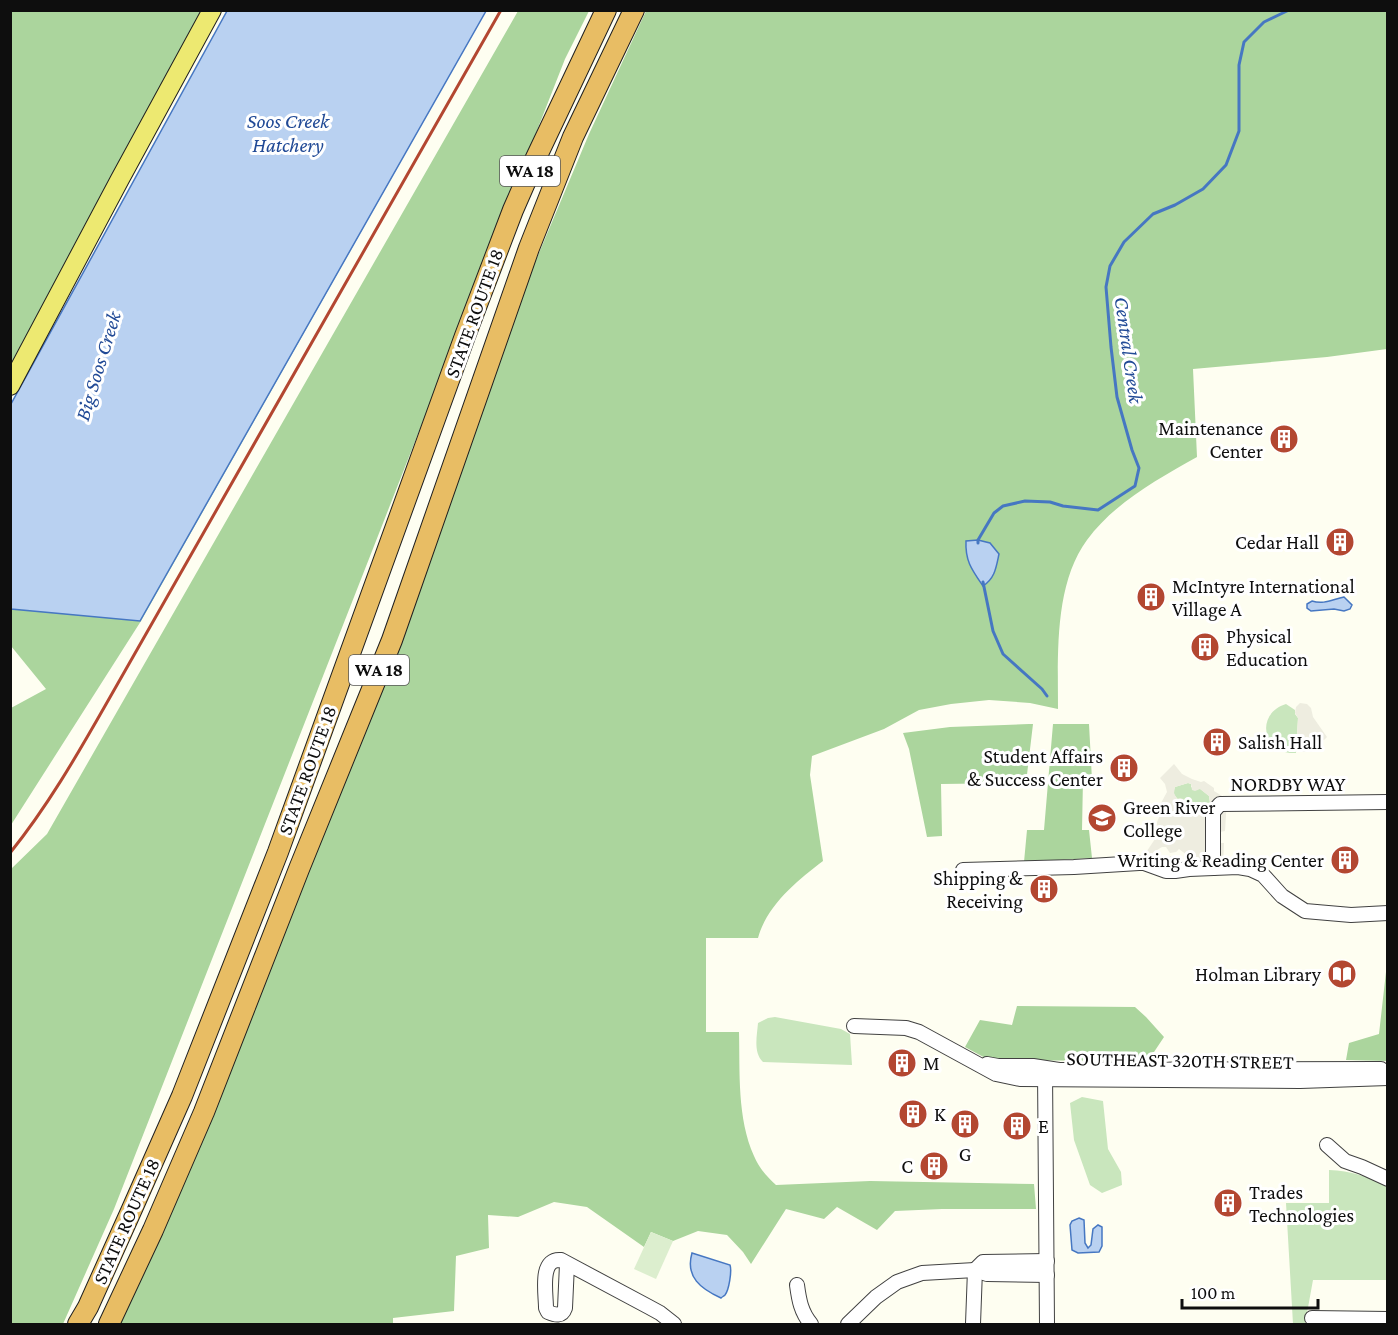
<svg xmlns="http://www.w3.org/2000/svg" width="1398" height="1335" font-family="'Crimson Pro',serif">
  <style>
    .green { fill: #c9e6bd }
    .forest { fill: #abd59d }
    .pitch { fill: #dceece }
    .plaza { fill: #eeede0; fill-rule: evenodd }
    .water { fill: #b9d1f1; stroke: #4677c2; stroke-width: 1.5 }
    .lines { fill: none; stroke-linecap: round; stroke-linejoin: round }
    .stream { stroke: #4677c2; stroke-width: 3 }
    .minor-casing { stroke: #414141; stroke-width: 16 }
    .major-casing { stroke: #1f1f1f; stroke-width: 20 }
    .highway-casing { stroke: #1f1f1f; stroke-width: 22 }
    .minor { stroke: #fff; stroke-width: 14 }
    .major { stroke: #ede971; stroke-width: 18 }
    .highway { stroke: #e8bd64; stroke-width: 20 }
    .rail { stroke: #b34731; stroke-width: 3 }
    .labels { text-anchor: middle; stroke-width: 6; stroke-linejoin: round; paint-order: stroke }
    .shield { fill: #fff; stroke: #565656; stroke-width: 1.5 }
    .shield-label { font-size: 18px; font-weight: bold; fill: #0e0e0e }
    .street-label { font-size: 20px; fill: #0e0e0e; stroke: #fff }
    .poi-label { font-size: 20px; fill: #0e0e0e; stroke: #fff; text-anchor: start }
    .water-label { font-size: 21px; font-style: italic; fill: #214a96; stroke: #fff }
  </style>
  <rect width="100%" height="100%" fill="#fefef1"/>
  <g class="green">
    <path d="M1286 704 1295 710V714L1298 718 1296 753C1263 755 1254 714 1286 704Z"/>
    <path d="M1188 783 1191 784V787L1197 790 1199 788 1209 796 1210 803C1200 815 1180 805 1173 793L1175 787Z"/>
    <path d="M775 1017 841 1029 850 1034 852 1065 763 1062C753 1052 757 1036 758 1023L768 1018Z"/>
    <polygon points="1082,1097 1103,1101 1108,1149 1121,1172 1122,1185 1102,1193 1090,1185 1074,1140 1070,1103"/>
    <path d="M1329 1170C1351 1171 1368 1176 1387 1187V1280H1313L1305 1324H1293L1286 1203H1329Z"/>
  </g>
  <g class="forest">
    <polygon points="11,11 203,11 11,370"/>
    <polygon points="486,11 141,621 11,825 11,708 46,689 11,646 11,568"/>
    <polygon points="518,11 589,11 565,59 114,1209 63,1324 11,1324 10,870 47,834"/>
    <path d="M646 11H1387V349L1327 357 1193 369 1197 457C1158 479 1114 503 1087 540 1054 585 1058 655 1058 709L1030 703 989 700 951 704 919 710 884 729 812 756 810 775 823 861C797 881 767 905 758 938H706V1032H739C740 1072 737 1118 754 1156 759 1168 767 1177 776 1185L870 1181 1034 1184 1036 1209H942L895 1211 877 1230 837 1207 824 1219 786 1209 751 1264 743 1252 727 1235 698 1231 673 1241 651 1232 644 1247 587 1207 554 1202 518 1217 488 1215 489 1248 456 1256 454 1311 393 1318V1324H106L283 936 531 272 589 134Z"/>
    <polygon points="1029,724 1033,724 1026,783 941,784 942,836 927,837 909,749 903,733 950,727"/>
    <polygon points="1053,724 1089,724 1092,780 1083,779 1082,830 1089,830 1092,858 1024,862 1027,830 1044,830"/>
    <polygon points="1387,963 1387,1061 1346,1060 1349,1043 1379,1034"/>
    <polygon points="1017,1006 1135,1007 1146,1017 1164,1037 1148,1061 989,1060 965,1047 980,1020 1012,1025"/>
  </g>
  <polygon class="pitch" points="651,1232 673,1241 656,1279 634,1269"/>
  <g class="plaza">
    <polygon points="1300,703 1307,704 1311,708 1313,717 1327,737 1324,740 1314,742 1314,752 1296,752 1298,718 1295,713 1296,707"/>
    <path d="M1174 764 1182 774 1192 779 1201 782 1204 781 1214 788V791L1227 799 1225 831 1220 832V843H1224L1223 868 1189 869 1175 871H1166L1144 863 1141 860 1155 839 1157 822 1162 811 1161 803 1167 792 1165 784 1160 778ZM1188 783 1191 784 1192 790 1195 791 1200 789 1209 796 1210 803 1208 806 1205 808 1200 809 1186 805V802L1183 799 1180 798 1177 799 1174 793 1175 787ZM1162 847H1166L1170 853 1176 852 1179 849 1191 858 1192 861 1188 864H1177L1176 858 1170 856 1165 859 1163 864 1154 862 1152 860 1153 856 1157 850Z"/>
  </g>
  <g class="water">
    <polygon points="227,11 486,11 140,621 11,609 11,404"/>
    <path d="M978 540 990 543 999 554C996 568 995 578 983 586 972 570 965 561 966 541Z"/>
    <path d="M1344 597 1352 605 1350 609 1344 611 1334 609 1311 611 1307 608V604L1312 601C1324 605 1333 599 1344 597Z"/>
    <polygon points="1079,1218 1084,1220 1085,1243 1088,1248 1091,1245 1093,1229 1098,1225 1102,1227 1102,1246 1099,1252 1078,1253 1072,1250 1070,1225 1072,1221"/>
    <path d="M692 1253 730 1265C732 1271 729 1290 725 1295 724 1296 722 1297 721 1298 701 1289 685 1277 692 1253Z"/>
  </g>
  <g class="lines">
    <g class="stream">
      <polyline points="978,543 978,540 994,513 1003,506 1025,501 1050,502 1063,506 1098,510 1135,486 1139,468 1132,450 1117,397 1111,347 1106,287 1110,266 1124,242 1153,214 1175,205 1203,189 1226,165 1239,131 1239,65 1244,42 1264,22 1289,10"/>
      <polyline points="983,582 993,631 1003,654 1042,689 1047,696"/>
    </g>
    <g class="minor-casing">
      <g id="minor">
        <polyline points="1213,868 1213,812 1220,804 1388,802"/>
        <polyline points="963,870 1074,867 1139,863 1144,863 1166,871 1175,871 1189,869 1238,867 1250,869 1263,875 1282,896 1305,911 1351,915 1388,913"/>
        <polyline points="854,1026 906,1028 919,1032 996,1074 1020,1079 1300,1081 1388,1078"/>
        <polyline points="987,1064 998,1066 1033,1066 1059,1070 1381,1069"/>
        <polyline points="1045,1071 1047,1324"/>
        <polyline points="1327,1145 1345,1161 1362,1167 1388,1179"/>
        <path d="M567 1264 565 1308C562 1317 555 1315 548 1312L546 1308C546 1293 539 1258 561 1260L649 1307 660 1313 674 1324"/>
        <polyline points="975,1270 983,1262 1047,1261"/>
        <path d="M797 1285C799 1300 801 1312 811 1324"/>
        <polyline points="1312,1318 1388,1319"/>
        <polyline points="848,1324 876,1297 897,1282 922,1273 975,1270 987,1274 1047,1275"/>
        <polyline points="973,1324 975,1270"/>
      </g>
    </g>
    <g class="major-casing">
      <polyline id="major" points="10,386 120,179 212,10"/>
    </g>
    <g class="highway-casing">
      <g id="highway">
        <polyline points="78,1324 88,1307 132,1209 182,1096 278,852 465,336 513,210 534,162 606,10"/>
        <polyline points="109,1324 153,1230 204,1112 299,869 392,640 529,248 573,137 634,10"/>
      </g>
    </g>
    <use href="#minor" class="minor"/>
    <use href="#major" class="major"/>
    <use href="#highway" class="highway"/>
    <path class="rail" d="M10 853C47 807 76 757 105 706L501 10"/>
  </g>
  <defs>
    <g id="building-disc" transform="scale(1.5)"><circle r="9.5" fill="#b34731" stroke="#fff"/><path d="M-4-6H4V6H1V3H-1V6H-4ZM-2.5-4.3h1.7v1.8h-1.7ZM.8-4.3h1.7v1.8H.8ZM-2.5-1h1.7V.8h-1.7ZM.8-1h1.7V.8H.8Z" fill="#fff"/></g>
    <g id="university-disc" transform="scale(1.5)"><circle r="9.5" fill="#b34731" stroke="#fff"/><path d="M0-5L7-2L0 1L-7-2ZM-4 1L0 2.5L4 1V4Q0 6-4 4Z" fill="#fff"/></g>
    <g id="library-disc" transform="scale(1.5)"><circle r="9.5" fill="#b34731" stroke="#fff"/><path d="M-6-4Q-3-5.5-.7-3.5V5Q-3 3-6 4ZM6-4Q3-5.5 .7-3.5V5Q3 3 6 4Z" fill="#fff"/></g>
  </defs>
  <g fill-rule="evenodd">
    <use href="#building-disc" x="1284" y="439"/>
    <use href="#building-disc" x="1340" y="542"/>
    <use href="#building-disc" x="1151" y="597"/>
    <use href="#building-disc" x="1205" y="647"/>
    <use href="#building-disc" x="1217" y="742"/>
    <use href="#building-disc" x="1124" y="768"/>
    <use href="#university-disc" x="1102" y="818"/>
    <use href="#building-disc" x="1345" y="860"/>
    <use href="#building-disc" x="1044" y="889"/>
    <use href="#library-disc" x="1342" y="974"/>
    <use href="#building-disc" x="902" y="1063"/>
    <use href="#building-disc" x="913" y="1114"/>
    <use href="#building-disc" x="965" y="1124"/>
    <use href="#building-disc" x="1017" y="1126"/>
    <use href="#building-disc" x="934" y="1166"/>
    <use href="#building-disc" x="1228" y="1203"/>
  </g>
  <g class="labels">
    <g class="shield">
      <rect x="500" y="156" width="60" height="30" rx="4.5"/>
      <rect x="349" y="655" width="60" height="30" rx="4.5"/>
    </g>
    <g class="shield-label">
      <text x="530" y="177">WA 18</text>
      <text x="379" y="676">WA 18</text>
    </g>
    <g class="street-label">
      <text transform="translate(474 313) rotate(-70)" y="7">STATE ROUTE 18</text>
      <text transform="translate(307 770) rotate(-70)" y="7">STATE ROUTE 18</text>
      <text x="1288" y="791">NORDBY WAY</text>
      <text transform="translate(1180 1060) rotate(1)" y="7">SOUTHEAST 320TH STREET</text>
      <text transform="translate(126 1221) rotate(-66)" y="7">STATE ROUTE 18</text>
    </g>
    <g class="poi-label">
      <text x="1263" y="435" text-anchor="end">Maintenance<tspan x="1263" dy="23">Center</tspan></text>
      <text x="1319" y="549" text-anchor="end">Cedar Hall</text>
      <text x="1172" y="593">McIntyre International<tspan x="1172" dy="23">Village A</tspan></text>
      <text x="1226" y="643">Physical<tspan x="1226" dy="23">Education</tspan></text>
      <text x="1238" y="749">Salish Hall</text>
      <text x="1103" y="763" text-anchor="end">Student Affairs<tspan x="1103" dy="23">&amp; Success Center</tspan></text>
      <text x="1123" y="814">Green River<tspan x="1123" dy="23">College</tspan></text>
      <text x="1324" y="867" text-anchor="end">Writing &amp; Reading Center</text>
      <text x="1023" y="885" text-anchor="end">Shipping &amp;<tspan x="1023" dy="23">Receiving</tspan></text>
      <text x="1321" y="981" text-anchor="end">Holman Library</text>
      <text x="923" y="1070">M</text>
      <text x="934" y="1121">K</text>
      <text x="1038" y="1133">E</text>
      <text x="965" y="1161" text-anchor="middle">G</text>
      <text x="913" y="1173" text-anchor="end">C</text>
      <text x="1249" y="1199">Trades<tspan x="1249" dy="23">Technologies</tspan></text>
    </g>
    <g class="water-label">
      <text x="288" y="128">Soos Creek<tspan x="288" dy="24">Hatchery</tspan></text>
      <text transform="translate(1129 350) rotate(82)" y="7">Central Creek</text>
      <text transform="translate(98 366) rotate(-73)" y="7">Big Soos Creek</text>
    </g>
  </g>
  <rect width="1398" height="1335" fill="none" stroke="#0e0e0e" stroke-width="24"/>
  <path d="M1182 1299v9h136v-9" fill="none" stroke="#0e0e0e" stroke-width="3"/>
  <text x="1191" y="1299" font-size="18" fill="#0e0e0e" stroke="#ffffff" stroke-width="4.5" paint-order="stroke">100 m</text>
</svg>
